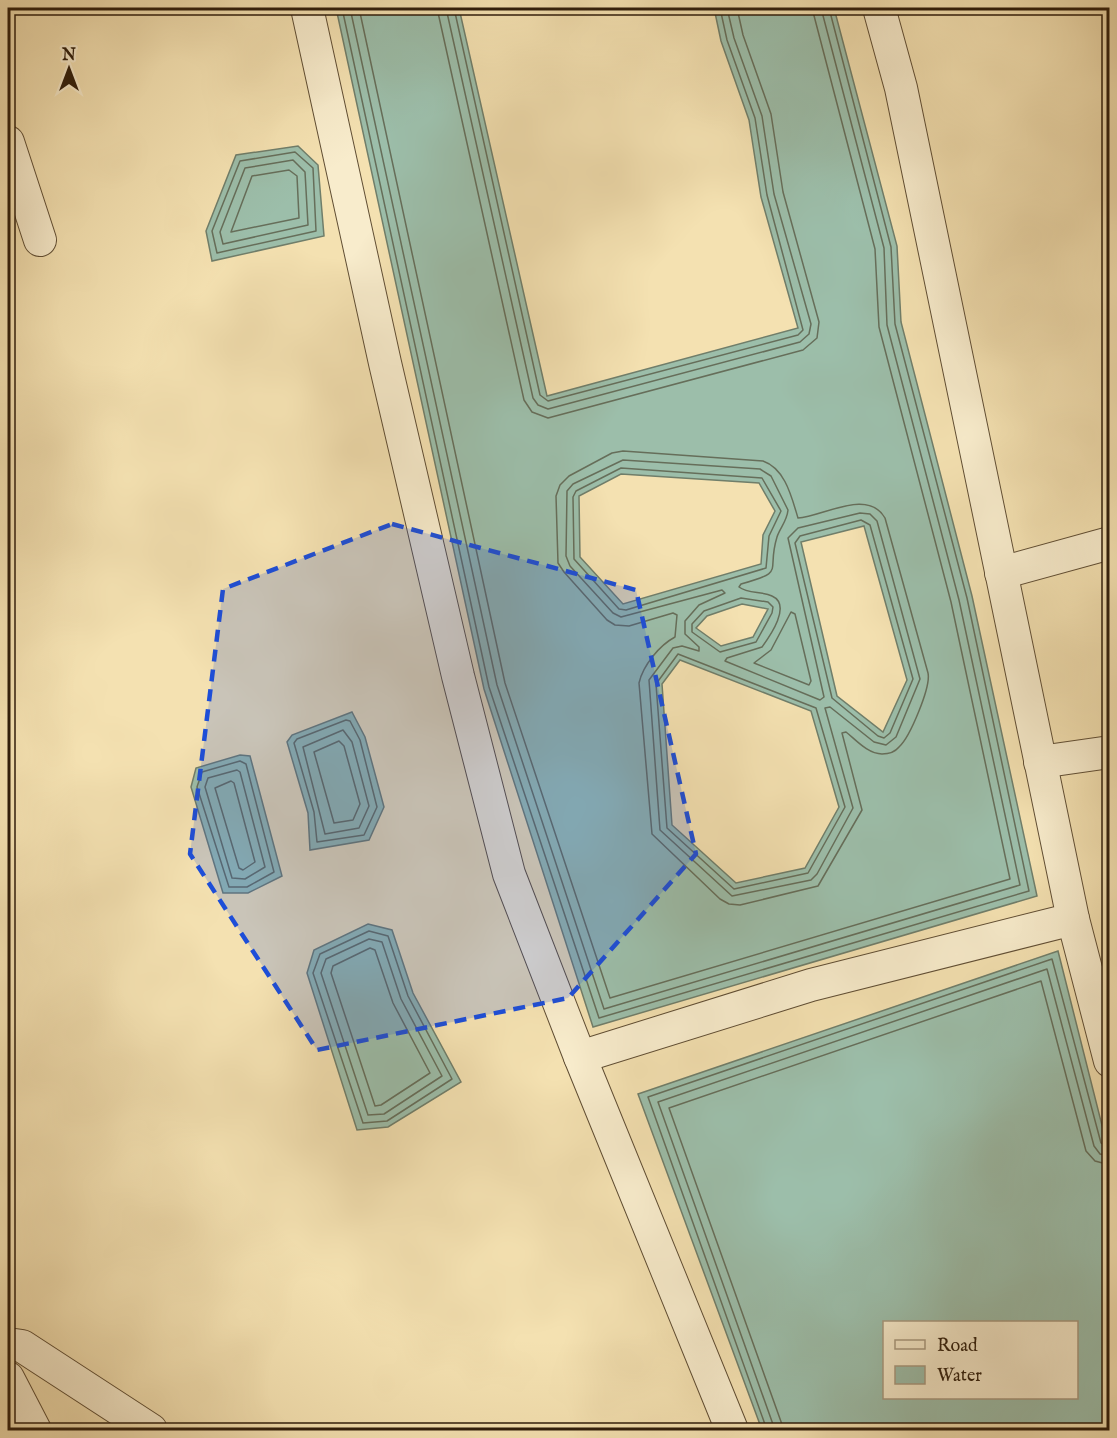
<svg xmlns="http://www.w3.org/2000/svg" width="1117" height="1438" font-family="'IM FELL English',serif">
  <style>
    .water { fill: #9cbeaa; stroke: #707e6a; stroke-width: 1.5; fill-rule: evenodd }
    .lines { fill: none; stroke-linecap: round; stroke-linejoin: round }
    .shore { stroke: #666e5a; stroke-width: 1.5 }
    .minor-casing { stroke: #604e34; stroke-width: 34 }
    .minor { stroke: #f8eccc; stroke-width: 32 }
    .marked { fill: #1d4ed8; fill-opacity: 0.2; stroke: #1d4ed8; stroke-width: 4.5; stroke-dasharray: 12 8; stroke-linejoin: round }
  </style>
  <rect width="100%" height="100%" fill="#f4e1b1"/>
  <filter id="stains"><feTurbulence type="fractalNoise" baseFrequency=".00333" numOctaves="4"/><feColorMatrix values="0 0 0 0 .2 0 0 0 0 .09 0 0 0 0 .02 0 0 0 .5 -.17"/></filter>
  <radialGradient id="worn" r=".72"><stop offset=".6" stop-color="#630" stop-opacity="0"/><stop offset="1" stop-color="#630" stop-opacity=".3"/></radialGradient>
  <g class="water">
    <path d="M336 8H459L547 396 798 328 761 197 749 120 721 41 714 8H834L897 246 901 322 972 596 1037 896 593 1027 484 689ZM621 474 759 483 775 511 763 535 761 564 623 604 580 557 579 496ZM864 526 907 680 883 732 837 696 801 542ZM742 604 768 609 753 637 721 646 696 628 707 616ZM680 660 811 711 839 807 805 868 736 883 672 825 662 684Z"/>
    <polygon points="298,146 318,165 324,236 212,261 206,231 236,155"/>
    <polygon points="352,712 365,737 384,807 369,840 310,850 308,813 287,742 292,735"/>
    <polygon points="240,755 250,756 282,876 248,893 223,893 191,787 196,768"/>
    <polygon points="368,924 392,930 413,993 461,1082 388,1127 357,1130 307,973 314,950"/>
    <path d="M1058 951 1109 1153V1430H762L638 1094ZM1076 1322V1398H884V1322Z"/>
  </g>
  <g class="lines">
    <g class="shore">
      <polyline points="342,8 489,687 599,1018 1029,891 967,598 895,324 891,247 829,8"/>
      <polyline points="350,8 497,685 604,1009 1020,885 959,600 887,325 884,248 821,8"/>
      <polyline points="359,8 505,683 610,998 1010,879 951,602 879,327 875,249 812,8"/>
      <polyline points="437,8 524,400 532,412 548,418 803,350 817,338 819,322 783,192 771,114 743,35 737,8"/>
      <polyline points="446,8 533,398 538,405 548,409 800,342 809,334 811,324 774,194 762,116 734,38 727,8"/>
      <polyline points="454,8 540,395 548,401 798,335 803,330 767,195 755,118 727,40 720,8"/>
      <polygon points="295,152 313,168 316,231 217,253 212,231 240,161"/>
      <polygon points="293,160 305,172 308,225 223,244 220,232 245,168"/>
      <polygon points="289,170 297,176 299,218 231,232 252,176"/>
      <path d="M623 451 763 461C786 469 792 499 798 518 824 516 868 488 885 518L928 673C931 687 910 737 899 747 895 752 889 754 882 754 868 754 856 740 846 732L842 733 862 810 818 886 740 905 729 904 720 899 652 834 639 683C643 665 660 645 675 637L677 615 673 613 629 626 615 625 607 620 564 572 558 563 556 496 560 485 569 476 612 453Z"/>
      <path d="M623 460 760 469 771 476 788 510C787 521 780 528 777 537 766 573 787 571 741 584L739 587C748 594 762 591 772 596 792 605 770 636 762 647L727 658 725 661 820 700 824 697 788 538 798 528 860 513 870 514 877 521 920 679 896 737 886 745 874 742 830 707 825 708 853 808 817 874 811 880 732 896 660 830 649 680 673 648 682 646 699 651V647L685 634V621L699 605 725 593 722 590 621 617 613 613 570 566 566 556 567 491 573 484Z"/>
      <polygon points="621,468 762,478 781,511 769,536 766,568 626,610 619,609 574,559 573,497 576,491"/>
      <polygon points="861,520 870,525 913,679 890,733 884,738 878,736 832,698 795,543 800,536"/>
      <polygon points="741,598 768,602 773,607 772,613 756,642 720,652 692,632 692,624 704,611"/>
      <polygon points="791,612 795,614 811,681 809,685 754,663 771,650"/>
      <polygon points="678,654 816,708 845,807 808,873 734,889 667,828 656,684"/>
      <polygon points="346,720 350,721 360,740 377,807 364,835 317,842 314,812 294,743 297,739"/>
      <polygon points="343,730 352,742 369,806 359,828 325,834 303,747"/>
      <polygon points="339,741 344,746 360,804 353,820 334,823 314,752"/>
      <polygon points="240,761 246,764 274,872 247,887 229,887 197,787 202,772"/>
      <polygon points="237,770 240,772 265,867 245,879 232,878 205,787 208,778"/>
      <polygon points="231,781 234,783 255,862 243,870 239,868 215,788"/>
      <polygon points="369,931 388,936 408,996 452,1079 387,1121 363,1123 313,973 320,954"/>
      <polygon points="369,939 382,942 401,999 442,1076 384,1114 368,1115 321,973 326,959"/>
      <polygon points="370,948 375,950 393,1003 430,1073 381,1105 375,1106 331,973 333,966"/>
      <polyline points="767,1430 648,1097 1052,959 1101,1143 1110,1149"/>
      <polyline points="775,1430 658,1102 1047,969 1094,1146 1100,1154 1110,1156"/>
      <polyline points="784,1430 669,1108 1041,981 1086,1151 1095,1161 1110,1165"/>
    </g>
    <g class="minor-casing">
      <g id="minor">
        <polyline points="307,8 385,363 458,676 509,874 580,1057 732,1430"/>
        <polyline points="879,8 901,88 1073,919 1110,1061"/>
        <polyline points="8,142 40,240"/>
        <polyline points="1001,573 1110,543"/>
        <polyline points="1040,762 1110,752"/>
        <polyline points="580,1057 811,985 1073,919"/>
        <polyline points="8,1344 22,1346 151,1430"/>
        <polyline points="8,1378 35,1430"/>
      </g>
    </g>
    <use href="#minor" class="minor"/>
  </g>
  <path class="marked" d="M392 524 636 590 696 854 568 998 317 1050 190 854 223 589Z"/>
  <rect width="1117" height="1438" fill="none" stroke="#f4e1b1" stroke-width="30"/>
  <rect x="9" y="9" width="1099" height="1420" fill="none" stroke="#2f1d0b" stroke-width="3"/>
  <rect x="15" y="15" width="1087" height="1408" fill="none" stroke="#2f1d0b" stroke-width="1.5"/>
  <rect x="883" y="1321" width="195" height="78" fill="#f8eccc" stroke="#a8997f" stroke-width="1.5"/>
  <rect x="895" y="1340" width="30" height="9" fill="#f8eccc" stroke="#a8997f" stroke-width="1.5"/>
  <text x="937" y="1351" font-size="18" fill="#2f1d0b">Road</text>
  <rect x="895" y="1366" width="30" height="18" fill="#9cbeaa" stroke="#a8997f" stroke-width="1.5"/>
  <text x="937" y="1381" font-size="18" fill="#2f1d0b">Water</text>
  <g transform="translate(69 69)" stroke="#f8eccc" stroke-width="4.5" paint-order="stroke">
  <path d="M0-4.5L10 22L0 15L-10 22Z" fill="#2f1d0b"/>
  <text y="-9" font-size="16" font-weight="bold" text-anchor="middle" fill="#2f1d0b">N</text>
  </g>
  <rect width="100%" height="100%" filter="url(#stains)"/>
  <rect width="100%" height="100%" fill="url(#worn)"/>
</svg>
